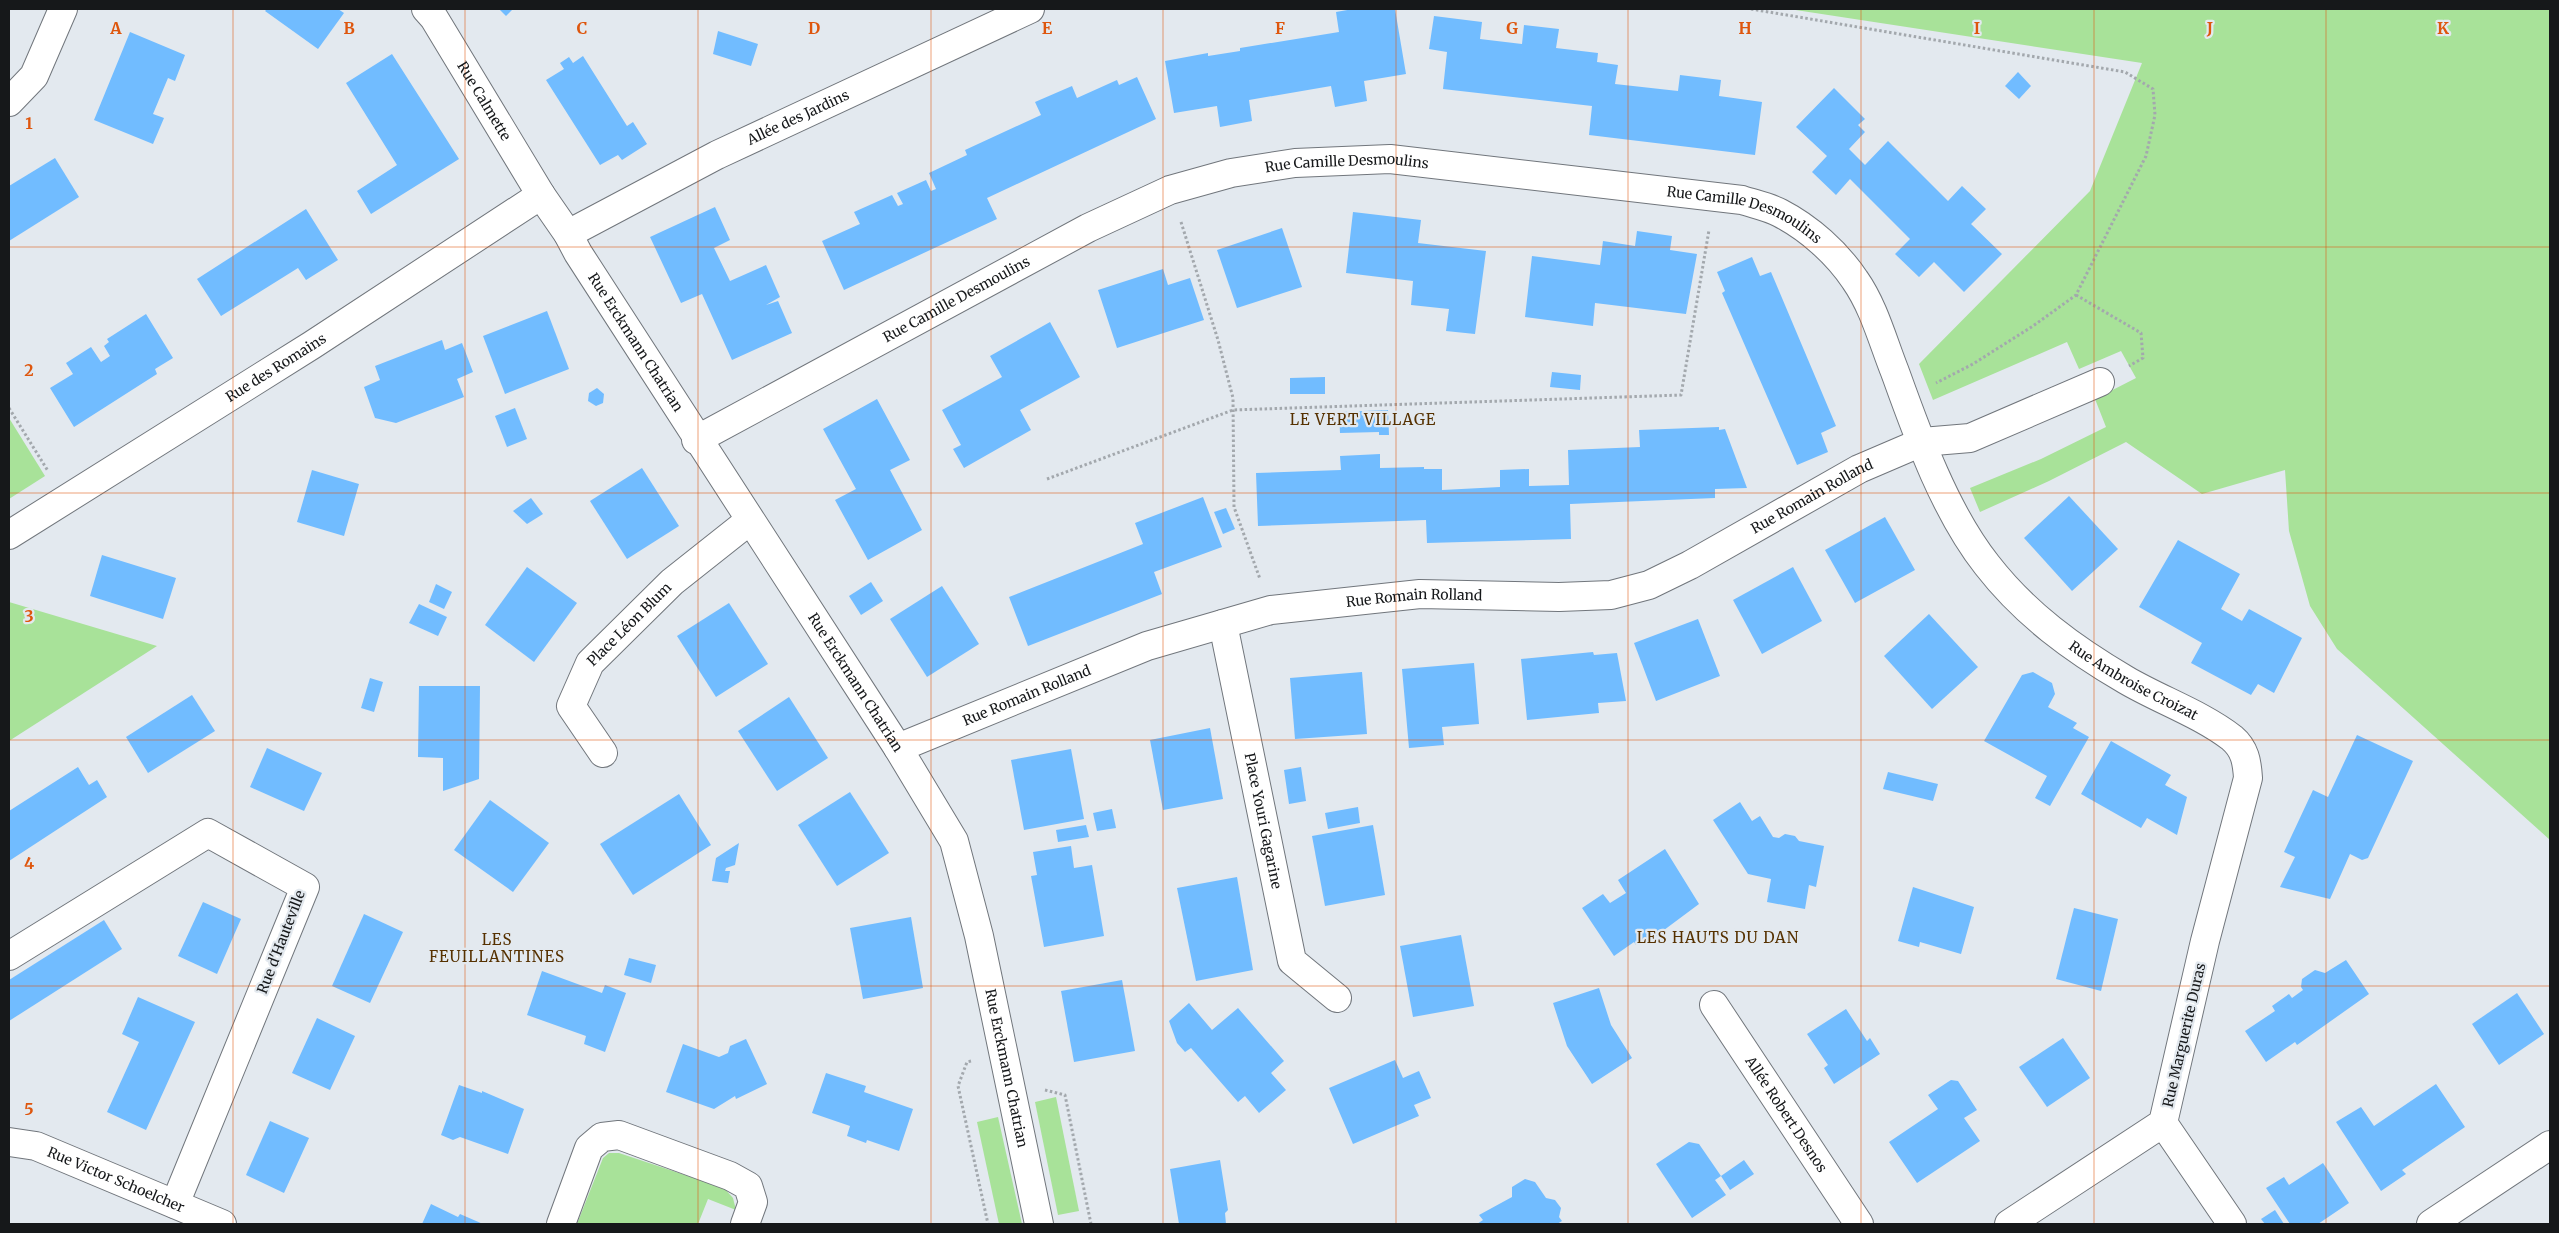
<svg xmlns="http://www.w3.org/2000/svg" width="2559" height="1233" font-family="Merriweather,serif">
  <style>
    .green { fill: #a8e299 }
    .building { fill: #71bcff }
    .lines { fill: none; stroke-linecap: round; stroke-linejoin: round }
    .minor-casing { stroke: #71767c; stroke-width: 30 }
    .path { stroke: #a3a8ad; stroke-width: 3; stroke-dasharray: 2.5 2.5; stroke-linecap: butt }
    .minor { stroke: #fff; stroke-width: 28 }
    .grid { fill: none; stroke: #de560d; stroke-width: 1; stroke-opacity: 0.55 }
    .labels { text-anchor: middle; stroke-width: 4.5; stroke-linejoin: round; paint-order: stroke }
    .street-label { font-size: 14px; fill: #16181a; stroke: #e3e9ef }
    .neighbourhood-label { font-size: 15px; letter-spacing: 1px; fill: #563100; stroke: #e3e9ef }
    .grid-label { font-size: 16px; text-anchor: middle; font-weight: bold; fill: #de560d; stroke: #e3e9ef; stroke-width: 4.5; stroke-linejoin: round; paint-order: stroke }
  </style>
  <rect width="100%" height="100%" fill="#e3e9ef"/>
  <g class="green">
    <polygon points="1789,9 2550,9 2550,840 2337,649 2310,606 2289,531 2285,470 2202,494 2126,442 2049,481 1980,512 1970,488 2041,459 2106,427 2095,399 2136,378 2121,351 2079,369 2067,342 1933,400 1919,364 2090,191 2142,63"/>
    <polygon points="9,418 45,476 9,499"/>
    <polygon points="9,602 157,646 9,741"/>
    <polygon points="1056,1097 1079,1211 1058,1215 1035,1102"/>
    <polygon points="998,1117 1022,1224 999,1224 977,1122"/>
    <polygon points="609,1153 619,1153 724,1188 733,1198 736,1210 708,1199 698,1224 577,1224 603,1158"/>
  </g>
  <g class="building">
    <polygon points="267,9 338,9 344,13 318,49 265,11"/>
    <polygon points="499,9 513,9 506,16"/>
    <polygon points="1353,9 1395,9 1406,74 1364,81 1367,101 1335,107 1331,86 1249,100 1252,121 1220,127 1217,106 1174,113 1165,61 1208,53 1208,56 1240,51 1240,48 1339,32 1336,12"/>
    <polygon points="1434,16 1482,22 1480,39 1522,44 1524,25 1559,29 1556,48 1598,53 1597,62 1618,65 1615,84 1678,91 1680,75 1721,80 1719,96 1762,102 1755,155 1589,135 1592,106 1443,89 1447,52 1429,49"/>
    <polygon points="718,31 758,44 751,66 713,54"/>
    <polygon points="130,32 185,55 175,81 168,78 153,114 164,118 153,144 94,120"/>
    <polygon points="392,54 459,159 371,214 357,191 397,165 346,83"/>
    <polygon points="583,56 627,126 633,122 647,144 622,160 618,155 600,165 546,80 564,69 560,63 569,57 573,63"/>
    <polygon points="2018,72 2031,86 2019,99 2005,86"/>
    <polygon points="1137,77 1156,119 987,198 997,219 844,290 822,241 860,224 854,212 892,195 898,206 903,204 897,193 926,180 931,191 936,189 929,173 967,155 965,150 1041,115 1035,102 1072,86 1077,98 1117,80 1119,85"/>
    <polygon points="1834,88 1865,119 1858,125 1865,132 1849,149 1865,165 1888,141 1948,201 1962,186 1986,209 1971,224 2002,254 1964,292 1934,262 1919,277 1895,254 1910,239 1850,179 1836,195 1812,172 1827,156 1796,127"/>
    <polygon points="55,158 79,197 9,241 9,186"/>
    <polygon points="715,207 730,240 714,248 730,281 766,265 780,297 766,305 778,301 792,333 732,360 702,294 681,303 650,237"/>
    <polygon points="306,209 338,260 306,280 298,268 221,316 197,279"/>
    <polygon points="1353,212 1421,220 1418,243 1486,251 1475,334 1446,331 1449,309 1411,305 1413,281 1346,273"/>
    <polygon points="1282,228 1302,287 1237,308 1217,250"/>
    <polygon points="1637,231 1672,236 1670,250 1697,254 1686,314 1595,303 1593,326 1525,317 1532,256 1600,265 1603,241 1635,246"/>
    <polygon points="1752,257 1760,276 1771,272 1836,426 1821,433 1828,452 1797,465 1722,293 1725,291 1717,272"/>
    <polygon points="1163,269 1168,285 1190,278 1204,320 1117,348 1098,290"/>
    <polygon points="547,311 569,369 505,394 483,336"/>
    <polygon points="146,314 173,358 155,369 157,374 74,427 50,388 73,374 66,363 91,347 101,362 110,356 104,346 109,342 107,339"/>
    <polygon points="1050,322 1080,377 1020,410 1031,430 964,468 953,449 961,445 942,410 1002,377 990,356"/>
    <polygon points="442,340 445,350 462,343 473,372 457,379 464,397 396,423 375,418 364,387 380,380 375,366"/>
    <polygon points="1552,372 1581,375 1580,390 1550,387"/>
    <polygon points="1325,377 1325,394 1290,394 1290,378"/>
    <polygon points="597,388 604,394 603,403 596,406 588,401 589,393"/>
    <polygon points="877,399 910,460 890,470 922,530 868,560 835,500 856,489 823,429"/>
    <polygon points="515,408 527,439 507,447 495,416"/>
    <polygon points="1388,410 1389,435 1379,435 1379,432 1340,433 1339,412"/>
    <polygon points="1719,427 1719,430 1725,429 1747,488 1715,489 1715,498 1570,504 1571,539 1427,543 1426,520 1258,526 1256,473 1341,470 1340,456 1380,454 1380,468 1424,467 1424,469 1442,469 1442,490 1500,487 1500,470 1529,469 1529,486 1569,485 1568,450 1640,447 1639,430"/>
    <polygon points="642,468 679,526 627,559 590,501"/>
    <polygon points="312,470 359,484 344,536 297,522"/>
    <polygon points="2069,496 2118,549 2072,591 2024,538"/>
    <polygon points="1203,497 1222,547 1154,572 1162,594 1028,646 1009,597 1143,544 1135,523"/>
    <polygon points="531,498 543,514 527,524 513,511"/>
    <polygon points="1226,508 1235,529 1223,534 1214,512"/>
    <polygon points="1885,517 1915,570 1855,603 1825,550"/>
    <polygon points="2178,540 2240,574 2221,609 2242,621 2249,609 2302,638 2274,693 2258,684 2251,695 2191,663 2202,643 2139,607"/>
    <polygon points="102,555 176,578 163,619 90,596"/>
    <polygon points="527,567 577,603 534,662 485,625"/>
    <polygon points="1793,567 1822,621 1762,654 1733,600"/>
    <polygon points="871,582 883,601 861,615 849,596"/>
    <polygon points="436,584 452,592 444,609 429,602"/>
    <polygon points="942,586 979,644 927,677 890,619"/>
    <polygon points="729,603 768,664 716,697 677,636"/>
    <polygon points="419,604 447,617 438,636 409,623"/>
    <polygon points="1929,614 1978,667 1932,709 1884,656"/>
    <polygon points="1698,619 1720,676 1656,701 1634,643"/>
    <polygon points="1593,652 1594,655 1617,653 1626,701 1598,703 1599,713 1527,720 1521,659"/>
    <polygon points="1474,663 1479,724 1442,727 1444,745 1409,748 1402,669"/>
    <polygon points="1362,672 1367,734 1295,739 1290,678"/>
    <polygon points="2033,672 2052,683 2055,694 2048,707 2077,723 2073,728 2089,737 2050,806 2035,798 2047,776 1984,741 2022,675"/>
    <polygon points="370,678 383,682 374,712 361,708"/>
    <polygon points="419,686 480,686 479,779 443,791 443,758 418,757"/>
    <polygon points="192,695 215,731 148,773 126,737"/>
    <polygon points="789,697 828,758 777,791 738,731"/>
    <polygon points="1210,728 1223,799 1163,810 1150,740"/>
    <polygon points="2357,735 2413,761 2368,858 2362,860 2350,854 2330,899 2280,887 2295,857 2284,852 2313,790 2328,797"/>
    <polygon points="2111,741 2171,775 2165,785 2187,797 2177,835 2147,818 2141,828 2081,794"/>
    <polygon points="267,748 322,773 304,811 250,787"/>
    <polygon points="1071,749 1084,819 1024,830 1011,760"/>
    <polygon points="78,767 89,785 97,780 107,797 9,861 9,811"/>
    <polygon points="1301,767 1306,801 1289,804 1284,770"/>
    <polygon points="1888,772 1938,784 1933,801 1883,789"/>
    <polygon points="850,792 889,853 837,886 798,825"/>
    <polygon points="679,794 711,845 633,895 600,844"/>
    <polygon points="490,800 549,843 513,892 454,850"/>
    <polygon points="1740,802 1752,821 1760,816 1773,837 1779,838 1785,834 1795,836 1799,841 1824,846 1816,887 1809,885 1805,909 1767,902 1771,879 1748,874 1713,820"/>
    <polygon points="1358,807 1360,823 1328,829 1325,813"/>
    <polygon points="1112,809 1116,828 1097,831 1093,813"/>
    <polygon points="1086,825 1089,837 1058,842 1056,830"/>
    <polygon points="1373,825 1385,895 1325,906 1312,836"/>
    <polygon points="739,843 735,865 726,868 725,871 730,871 728,883 712,881 716,858"/>
    <polygon points="1071,846 1074,868 1092,865 1104,936 1044,947 1031,876 1037,875 1033,852"/>
    <polygon points="1665,849 1699,904 1656,936 1654,933 1636,945 1634,942 1614,956 1582,908 1603,894 1610,903 1626,893 1618,880"/>
    <polygon points="1237,877 1253,970 1196,981 1177,888"/>
    <polygon points="1913,887 1974,907 1961,954 1920,942 1919,947 1898,941"/>
    <polygon points="203,902 241,919 217,974 178,956"/>
    <polygon points="2074,908 2118,919 2101,991 2056,979"/>
    <polygon points="364,914 403,932 370,1003 332,986"/>
    <polygon points="911,917 923,988 863,999 850,928"/>
    <polygon points="104,920 122,949 9,1021 9,980"/>
    <polygon points="1461,935 1474,1006 1413,1017 1400,946"/>
    <polygon points="629,958 656,965 651,983 624,975"/>
    <polygon points="2346,960 2369,994 2297,1045 2295,1042 2266,1062 2245,1031 2275,1011 2272,1006 2289,994 2292,998 2303,990 2301,987 2302,979 2315,970 2325,973"/>
    <polygon points="542,971 602,993 605,985 626,993 605,1052 584,1044 586,1036 527,1015"/>
    <polygon points="1122,980 1135,1051 1074,1062 1061,991"/>
    <polygon points="1599,988 1611,1025 1632,1058 1592,1084 1567,1046 1553,1003"/>
    <polygon points="2517,993 2544,1034 2499,1065 2472,1024"/>
    <polygon points="138,997 195,1022 146,1130 107,1112 139,1042 122,1034"/>
    <polygon points="1189,1003 1212,1030 1238,1008 1284,1061 1271,1073 1286,1090 1259,1113 1245,1096 1238,1102 1191,1048 1185,1052 1177,1043 1169,1021"/>
    <polygon points="1846,1009 1867,1041 1870,1038 1880,1054 1834,1084 1824,1068 1828,1065 1807,1034"/>
    <polygon points="317,1018 355,1036 330,1090 292,1073"/>
    <polygon points="2063,1038 2090,1078 2047,1107 2019,1067"/>
    <polygon points="746,1039 767,1084 736,1099 735,1096 714,1109 666,1092 683,1044 719,1057 728,1053 730,1046"/>
    <polygon points="1395,1060 1403,1078 1419,1071 1431,1098 1414,1105 1419,1116 1353,1144 1329,1088"/>
    <polygon points="826,1073 866,1086 864,1092 913,1109 899,1151 867,1140 866,1143 847,1136 850,1126 812,1113"/>
    <polygon points="1951,1080 1958,1081 1977,1110 1964,1118 1980,1141 1917,1183 1889,1142 1938,1109 1928,1095"/>
    <polygon points="2436,1084 2465,1127 2402,1170 2406,1174 2381,1191 2336,1122 2361,1107 2374,1126"/>
    <polygon points="459,1085 482,1093 482,1091 524,1109 508,1154 460,1137 453,1140 441,1135"/>
    <polygon points="270,1121 309,1138 284,1193 246,1175"/>
    <polygon points="1689,1142 1699,1144 1721,1176 1744,1160 1754,1174 1730,1190 1721,1176 1715,1180 1726,1195 1692,1218 1656,1164"/>
    <polygon points="1220,1160 1228,1210 1225,1213 1226,1224 1179,1224 1170,1169"/>
    <polygon points="2323,1163 2349,1203 2318,1224 2290,1224 2266,1188 2284,1177 2289,1185"/>
    <polygon points="1525,1179 1535,1182 1546,1198 1555,1200 1561,1208 1559,1217 1562,1221 1557,1224 1477,1224 1483,1220 1479,1215 1512,1197 1512,1187"/>
    <polygon points="431,1204 458,1217 460,1214 483,1224 422,1224"/>
    <polygon points="2275,1210 2284,1224 2265,1224 2261,1219"/>
  </g>
  <g class="lines">
    <g class="minor-casing">
      <g id="minor">
        <path id="s1" d="M426 9 434 18 541 195 568 234 578 253 898 748 954 841 979 936 1039 1224"/>
        <polyline points="9,102 34,76 63,9"/>
        <path id="s2" d="M568 234 717 155 1030 9"/>
        <path id="s3" d="M696 440 1088 228 1170 190 1231 173 1295 163 1390 159 1742 200C1754 204 1769 207 1780 213 1809 228 1837 253 1855 280 1874 307 1883 342 1895 372 1918 436 1945 512 1987 565 2025 614 2073 649 2126 680 2160 700 2201 714 2232 738 2245 749 2247 762 2248 778L2205 941 2163 1123 2009 1224"/>
        <path id="s4" d="M9 535 312 345 541 195"/>
        <path id="s5" d="M1223 624 1292 961 1337 998"/>
        <path id="s6" d="M898 748 1147 646 1271 610 1420 594 1559 597 1611 595 1649 585 1690 565 1859 469 1922 442 1970 438 2100 382"/>
        <path id="s7" d="M603 753 571 706 590 663 672 582 749 521"/>
        <polyline points="9,956 208,833 305,887 175,1204"/>
        <path id="s8" d="M1714 1005 1859 1224"/>
        <polyline points="2163,1123 2232,1224"/>
        <path id="s9" d="M9 1142 36 1146 222 1224"/>
        <polyline points="561,1224 589,1148 602,1137 619,1135 730,1176 748,1186 753,1202 745,1224"/>
        <polyline points="2431,1224 2550,1145"/>
      </g>
    </g>
    <g class="path">
      <polyline points="1751,9 2125,72 2153,89 2155,115 2146,156 2076,295 2033,326 1973,364 1936,383"/>
      <polyline points="1181,222 1218,340 1233,398 1234,507 1260,579"/>
      <polyline points="2076,295 2141,333 2143,358 2129,366"/>
      <polyline points="9,408 48,471"/>
      <polyline points="1047,479 1233,410 1681,395 1709,230"/>
      <polyline points="971,1061 967,1062 958,1086 988,1224"/>
      <polyline points="1045,1090 1065,1095 1091,1224"/>
    </g>
    <use href="#minor" class="minor"/>
  </g>
  <path class="grid" d="M233 9V1224M465 9V1224M698 9V1224M931 9V1224M1163 9V1224M1396 9V1224M1628 9V1224M1861 9V1224M2094 9V1224M2326 9V1224M9 247H2550M9 493H2550M9 740H2550M9 986H2550"/>
  <g class="labels">
    <g class="street-label">
      <text dy="5" stroke="none"><textPath href="#s1" startOffset="109">Rue Calmette</textPath></text>
      <text dy="5" stroke="none"><textPath href="#s2" startOffset="258">Allée des Jardins</textPath></text>
      <text dy="5" stroke="none"><textPath href="#s3" startOffset="716">Rue Camille Desmoulins</textPath></text>
      <text dy="5" stroke="none"><textPath href="#s3" startOffset="1120">Rue Camille Desmoulins</textPath></text>
      <text dy="5" stroke="none"><textPath href="#s3" startOffset="296">Rue Camille Desmoulins</textPath></text>
      <text dy="5" stroke="none"><textPath href="#s1" startOffset="394">Rue Erckmann Chatrian</textPath></text>
      <text dy="5" stroke="none"><textPath href="#s4" startOffset="315">Rue des Romains</textPath></text>
      <text dy="5" stroke="none"><textPath href="#s6" startOffset="964">Rue Romain Rolland</textPath></text>
      <text dy="5" stroke="none"><textPath href="#s6" startOffset="542">Rue Romain Rolland</textPath></text>
      <text dy="5" stroke="none"><textPath href="#s7" startOffset="159">Place Léon Blum</textPath></text>
      <text dy="5" stroke="none"><textPath href="#s3" startOffset="1759">Rue Ambroise Croizat</textPath></text>
      <text dy="5" stroke="none"><textPath href="#s1" startOffset="799">Rue Erckmann Chatrian</textPath></text>
      <text dy="5" stroke="none"><textPath href="#s6" startOffset="139">Rue Romain Rolland</textPath></text>
      <text dy="5" stroke="none"><textPath href="#s5" startOffset="201">Place Youri Gagarine</textPath></text>
      <text transform="translate(281 942) rotate(-69)" y="5">Rue d'Hauteville</text>
      <text transform="translate(2184 1035) rotate(-77)" y="5">Rue Marguerite Duras</text>
      <text dy="5" stroke="none"><textPath href="#s1" startOffset="1219">Rue Erckmann Chatrian</textPath></text>
      <text dy="5" stroke="none"><textPath href="#s8" startOffset="131">Allée Robert Desnos</textPath></text>
      <text dy="5" stroke="none"><textPath href="#s9" startOffset="114">Rue Victor Schoelcher</textPath></text>
    </g>
    <g class="neighbourhood-label">
      <text x="1363" y="425">LE VERT VILLAGE</text>
      <text x="1718" y="943">LES HAUTS DU DAN</text>
      <text x="497" y="945">LES<tspan x="497" dy="17">FEUILLANTINES</tspan></text>
    </g>
  </g>
  <g class="grid-label">
    <text x="116" y="34">A</text>
    <text x="349" y="34">B</text>
    <text x="582" y="34">C</text>
    <text x="814" y="34">D</text>
    <text x="1047" y="34">E</text>
    <text x="1280" y="34">F</text>
    <text x="1512" y="34">G</text>
    <text x="1745" y="34">H</text>
    <text x="1977" y="34">I</text>
    <text x="2210" y="34">J</text>
    <text x="2443" y="34">K</text>
    <text x="29" y="129">1</text>
    <text x="29" y="376">2</text>
    <text x="29" y="622">3</text>
    <text x="29" y="869">4</text>
    <text x="29" y="1115">5</text>
  </g>
  <rect width="2559" height="1233" fill="none" stroke="#16181a" stroke-width="20"/>
</svg>
